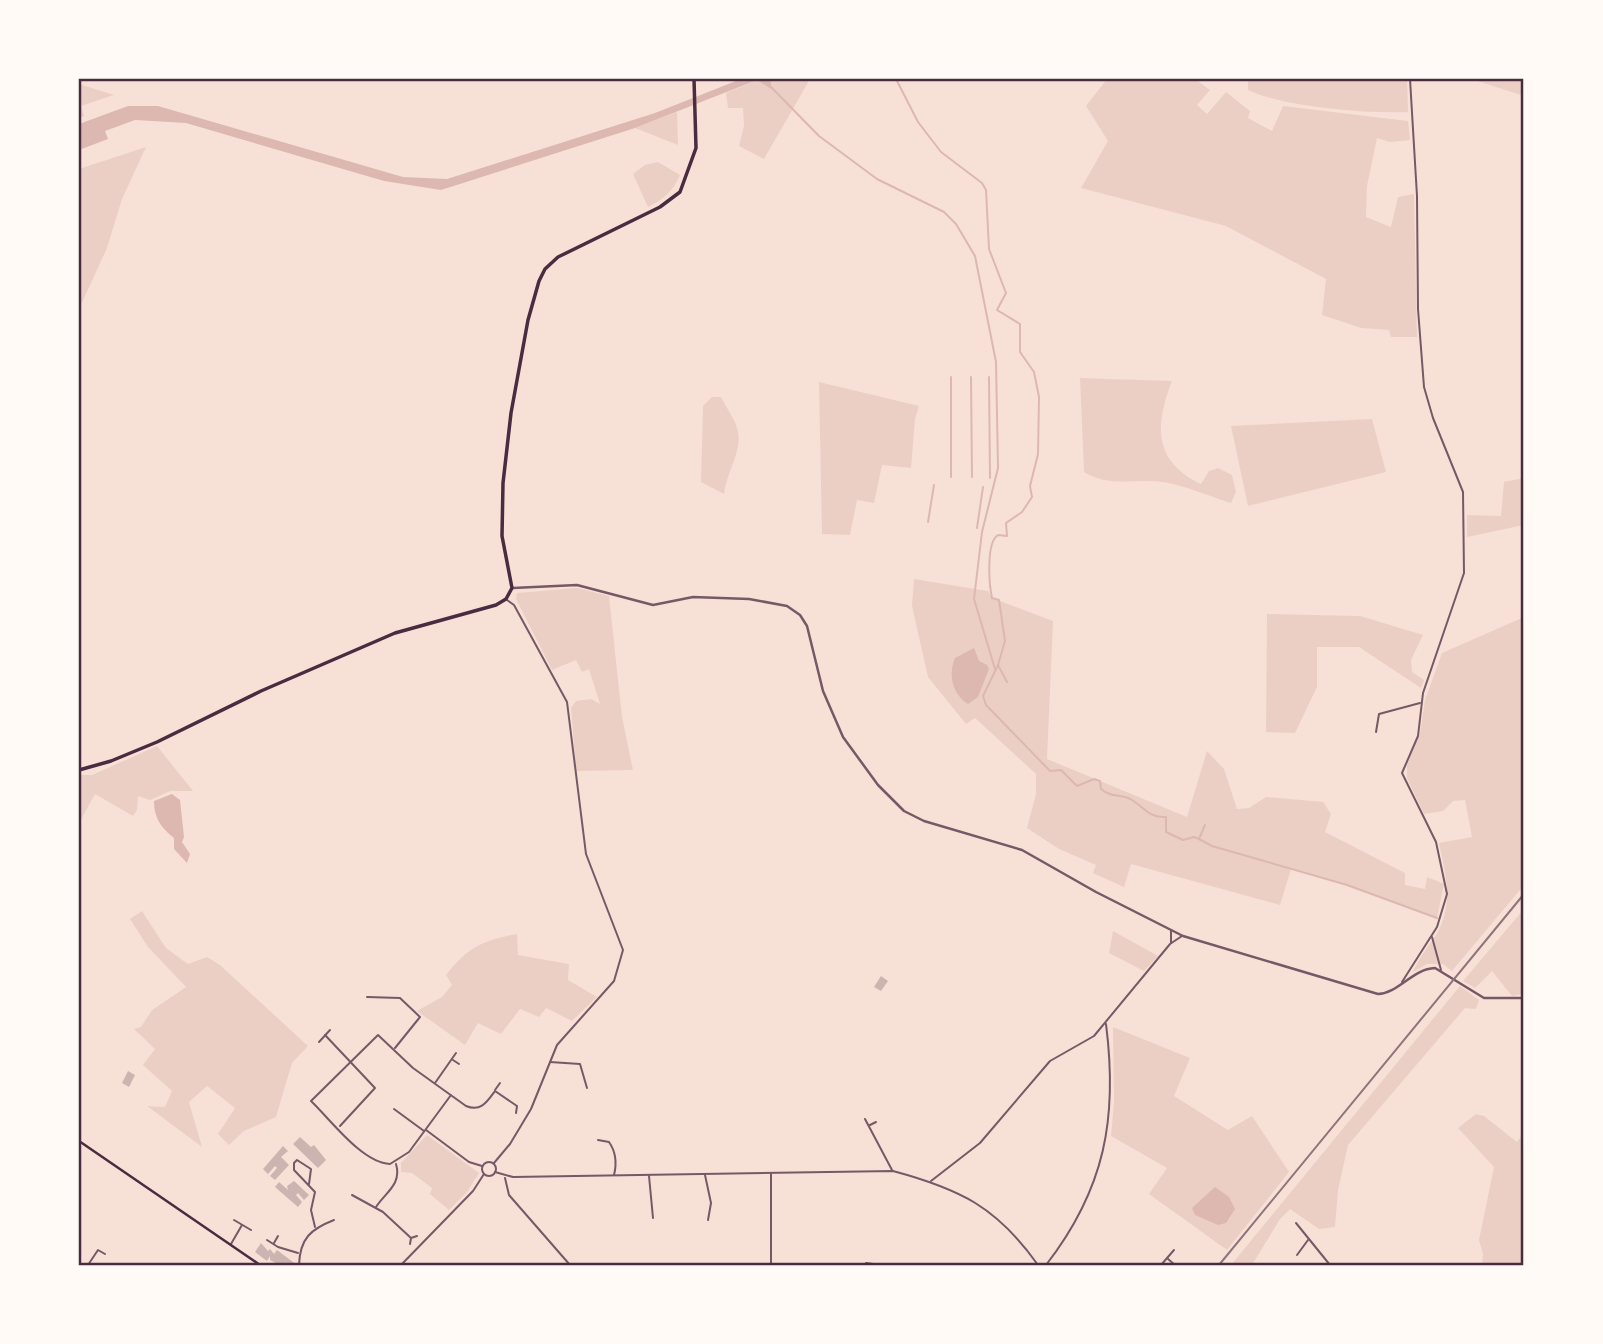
<svg xmlns="http://www.w3.org/2000/svg" width="1603" height="1344" font-family="'Nunito Sans',sans-serif">
  <style>
    .green { fill: #ebcfc5 }
    .water { fill: #dcb8b0 }
    .lines { fill: none; stroke-linecap: round; stroke-linejoin: round }
    .stream { stroke: #dcb8b0; stroke-width: 2 }
    .building { fill: #ccb4b1 }
    .minor { stroke: #755966; stroke-width: 2 }
    .tertiary { stroke: #755966; stroke-width: 2.5 }
    .secondary { stroke: #4a2c40; stroke-width: 2.5 }
    .primary { stroke: #4a2c40; stroke-width: 3.5 }
    .rail { stroke: #8f747c; stroke-width: 2 }
    .neatline { fill: none; stroke: #4a2c40; stroke-width: 2.5 }
  </style>
  <rect width="100%" height="100%" fill="#f7e1d7"/>
  <g class="green">
    <polygon points="771,79 810,79 764,159 739,146 744,126 743,108 728,108 726,93 757,80 771,89"/>
    <polygon points="1107,79 1195,79 1210,90 1197,105 1207,114 1226,92 1250,111 1248,118 1272,131 1283,106 1408,121 1410,140 1390,142 1377,138 1367,186 1366,217 1391,227 1398,197 1414,194 1417,337 1391,337 1389,330 1361,328 1322,315 1326,279 1226,226 1081,188 1108,141 1086,106"/>
    <path d="M1248 79H1407L1408 112C1368 114 1284 107 1248 90Z"/>
    <polygon points="1471,79 1524,79 1524,96"/>
    <polygon points="79,84 114,95 81,106 84,116 79,118"/>
    <polygon points="677,112 678,145 635,128"/>
    <polygon points="146,147 122,199 107,248 79,309 79,169"/>
    <path d="M658 162 680 175C673 191 664 199 648 207L633 174 645 165Z"/>
    <path d="M1080 378 1172 381C1155 425 1153 461 1201 484L1209 471 1218 468 1232 475 1236 492 1231 503C1208 496 1187 486 1163 482 1136 478 1109 488 1084 472Z"/>
    <polygon points="819,382 919,406 915,419 911,468 882,465 874,503 857,500 850,535 822,534"/>
    <path d="M712 397H721C726 407 734 418 737 428 744 449 726 473 724 494L701 482 703 406Z"/>
    <polygon points="1372,419 1386,472 1248,506 1231,426"/>
    <polygon points="1524,478 1524,525 1467,537 1467,515 1501,516 1504,482"/>
    <polygon points="914,579 988,591 992,598 1053,621 1047,759 1187,817 1207,751 1224,769 1237,809 1249,808 1266,797 1323,802 1331,814 1325,832 1405,873 1405,885 1425,889 1427,877 1444,884 1437,918 1347,885 1291,869 1280,905 1131,864 1124,887 1093,873 1096,865 1059,849 1027,828 1036,794 1036,774 975,718 966,724 928,677 912,606"/>
    <polygon points="577,588 609,596 622,717 633,770 576,771 571,708 576,701 591,699 600,704 589,669 582,672 576,660 552,670 516,599 517,593"/>
    <polygon points="1267,614 1360,616 1423,635 1411,660 1412,672 1424,680 1421,688 1359,647 1317,647 1317,687 1295,733 1266,732"/>
    <path d="M1524 617V885L1452 971 1443 964H1427L1413 972C1419 958 1428 947 1436 935 1454 906 1446 874 1439 843L1472 837 1465 800 1453 801 1443 811 1424 814 1407 778V765L1420 733 1425 700 1442 653Z"/>
    <polygon points="157,746 193,791 170,791 150,800 138,796 137,810 133,816 95,794 79,823 79,775 92,775"/>
    <polygon points="1524,909 1523,994 1512,996 1492,971 1475,988 1463,981"/>
    <polygon points="142,911 166,948 188,964 207,957 220,965 308,1046 292,1063 276,1117 244,1131 229,1145 218,1134 235,1108 207,1086 189,1102 202,1147 147,1106 165,1107 172,1091 143,1065 155,1049 134,1029 141,1027 152,1010 186,987 148,947 130,919"/>
    <polygon points="1113,931 1158,956 1144,971 1109,953"/>
    <path d="M517 934 518 955 569 964 568 980 597 997 572 1021 546 1008 539 1017 520 1009 501 1034 478 1023 465 1045 417 1011 442 997 452 985 446 975C467 948 483 940 517 934Z"/>
    <polygon points="1460,986 1479,1000 1476,1009 1465,1008 1348,1145 1338,1190 1335,1227 1319,1229 1290,1209 1280,1219 1252,1265 1231,1265"/>
    <polygon points="1113,1027 1190,1058 1174,1096 1228,1130 1252,1116 1289,1172 1227,1250 1149,1194 1167,1168 1111,1136 1114,1102"/>
    <polygon points="1476,1114 1484,1116 1517,1142 1524,1132 1524,1265 1482,1265 1483,1254 1479,1240 1494,1167 1458,1128"/>
    <polygon points="427,1135 479,1173 467,1192 449,1210 430,1194 432,1188 412,1173 401,1172 401,1163"/>
  </g>
  <g class="water">
    <polygon points="741,79 771,79 771,89 757,80 635,128 441,190 384,181 186,123 135,120 105,131 108,139 79,150 79,124 128,106 158,106 403,177 447,179 655,113"/>
    <path d="M974 648 979 661 987 665 989 669 978 697 968 704C952 694 948 674 955 658Z"/>
    <path d="M172 794 180 800 184 837 182 842 190 854 187 863 174 849V838C160 827 154 817 154 801Z"/>
    <polygon points="1215,1187 1229,1197 1235,1209 1226,1223 1218,1225 1195,1215 1192,1208"/>
  </g>
  <g class="lines">
    <g class="stream">
      <path d="M896 79 918 122 941 152 982 183 986 190 989 249 1006 293 997 310 1020 324V352L1034 372 1039 397 1038 454 1030 486 1032 497 1022 512 1006 523 1007 536 998 535C986 542 989 584 992 598L999 600 1005 641 998 665 983 696 986 705 1050 771 1061 770 1077 786 1094 779 1100 781 1101 789C1113 799 1122 793 1132 800 1145 808 1149 818 1166 817V832L1183 840 1194 837 1199 839"/>
      <polyline points="771,87 819,136 877,179 944,212 956,224 975,256 996,362 998,468 982,532 974,599 995,669"/>
      <polyline points="951,377 951,477"/>
      <polyline points="971,377 972,477"/>
      <polyline points="989,377 990,478"/>
      <polyline points="928,522 934,485"/>
      <polyline points="977,528 983,487"/>
      <polyline points="998,665 1007,682"/>
      <polyline points="1205,825 1199,839 1212,846 1347,885 1437,918"/>
    </g>
  </g>
  <g class="building">
    <polygon points="881,976 888,981 881,991 874,987"/>
    <polygon points="128,1071 135,1075 129,1087 122,1083"/>
    <polygon points="300,1137 311,1147 314,1145 326,1160 318,1168 293,1144"/>
    <polygon points="283,1146 288,1151 281,1157 289,1165 275,1180 270,1176 277,1168 275,1166 268,1174 263,1169"/>
    <polygon points="294,1181 309,1195 304,1200 298,1193 296,1195 302,1202 298,1207 275,1187 279,1182 288,1190 287,1186"/>
    <polygon points="261,1243 268,1251 270,1249 274,1254 277,1250 297,1265 280,1265 270,1260 270,1256 267,1261 255,1252"/>
  </g>
  <g class="lines">
    <g class="minor">
      <polyline points="1376,732 1379,714 1420,703"/>
      <polyline points="1432,937 1441,970"/>
      <polyline points="1171,943 1171,931"/>
      <polyline points="1402,982 1437,927 1447,894 1436,842 1402,773 1418,736 1423,693 1464,573 1463,492 1433,418 1424,387 1418,309 1417,196 1410,79"/>
      <polyline points="367,997 400,998 420,1017 395,1048"/>
      <polyline points="325,1035 375,1088 340,1126"/>
      <polyline points="319,1042 330,1030"/>
      <polyline points="453,1060 459,1064"/>
      <polyline points="550,1062 580,1064 587,1088"/>
      <polyline points="435,1083 456,1053"/>
      <polyline points="495,1090 500,1083"/>
      <path d="M451 1095 409 1152 390 1164C362 1163 330 1119 311 1101L378 1035 413 1068 466 1106C481 1112 487 1102 495 1091L517 1106 516 1113"/>
      <polyline points="394,1109 424,1131"/>
      <polyline points="865,1119 892,1170"/>
      <polyline points="870,1125 876,1122"/>
      <polyline points="426,1130 469,1162 482,1166"/>
      <path d="M598 1140 609 1142C616 1152 617 1163 614 1175"/>
      <circle cx="489" cy="1169" r="7"/>
      <polyline points="494,1163 510,1144 531,1109 557,1045 614,981 623,950 586,854 567,702 514,605 507,600"/>
      <path d="M495 1172 513 1177 893 1171C960 1189 997 1207 1038 1265"/>
      <polyline points="771,1174 771,1265"/>
      <polyline points="705,1175 711,1203 708,1220"/>
      <polyline points="649,1176 653,1218"/>
      <polyline points="505,1178 509,1195 570,1265"/>
      <polyline points="931,1181 980,1143 1050,1061 1094,1036 1170,944 1182,936"/>
      <polyline points="309,1184 311,1169 297,1160 294,1163 294,1170 315,1192 311,1210 315,1227"/>
      <polyline points="352,1195 383,1212 411,1238"/>
      <path d="M376 1207C386 1192 402 1184 396 1164"/>
      <polyline points="234,1220 251,1230"/>
      <polyline points="1296,1223 1330,1265"/>
      <polyline points="267,1240 278,1247 298,1253"/>
      <polyline points="274,1243 278,1236"/>
      <polyline points="231,1244 242,1225"/>
      <polyline points="410,1244 411,1238 417,1236"/>
      <polyline points="1297,1255 1308,1240"/>
      <polyline points="1168,1259 1175,1265"/>
      <polyline points="866,1263 881,1265"/>
      <polyline points="88,1265 98,1250 105,1254"/>
      <path d="M299 1265C300 1238 311 1229 334 1220"/>
      <polyline points="401,1265 473,1191 484,1174"/>
      <polyline points="882,1265 889,1265"/>
      <path d="M1046 1265C1105 1189 1118 1118 1106 1024"/>
      <polyline points="1161,1265 1174,1250"/>
    </g>
    <path class="tertiary" d="M513 588 577 585 653 605 693 597 749 599 787 606 800 615 807 626 823 691 843 737 878 785 904 811 924 821 1022 850 1096 892 1183 936 1378 994C1399 993 1412 969 1435 968L1484 998H1524"/>
    <polyline class="secondary" points="79,1141 260,1265"/>
    <polyline class="primary" points="79,770 111,761 157,742 261,691 395,633 496,605 506,599 512,588 502,536 503,483 511,413 528,320 539,281 545,269 558,257 660,207 680,192 696,148 694,79"/>
    <polyline class="rail" points="1219,1265 1524,894"/>
  </g>
  <rect width="1603" height="1344" fill="none" stroke="#fffaf5" stroke-width="161"/>
  <rect x="80" y="80" width="1442" height="1184" class="neatline"/>
</svg>
